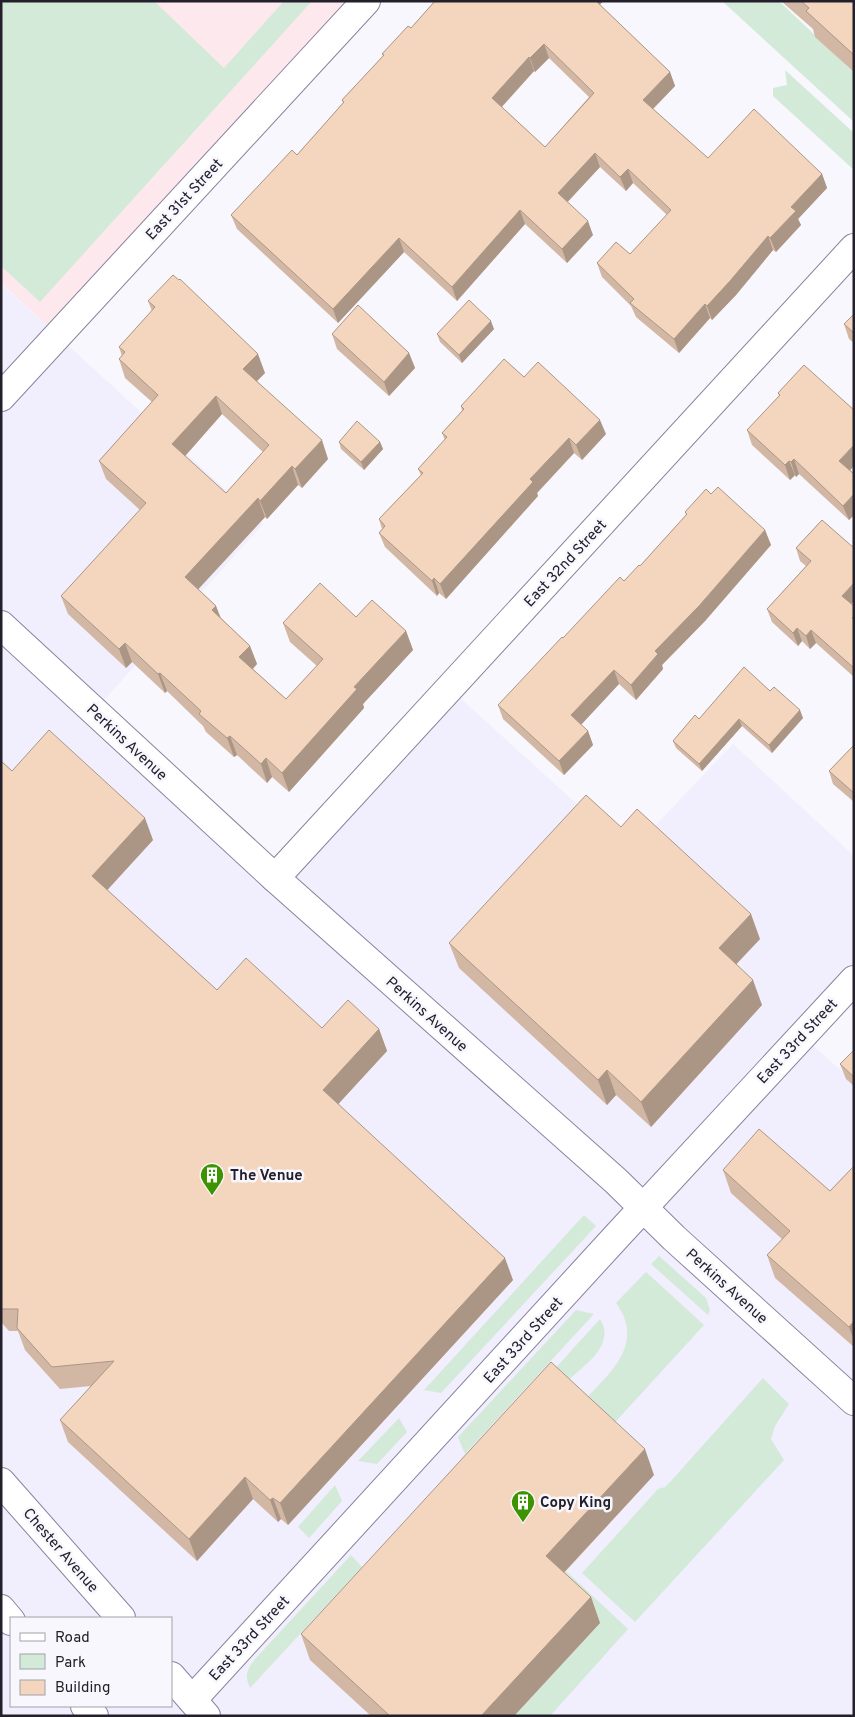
<svg xmlns="http://www.w3.org/2000/svg" width="855" height="1717" font-family="Overpass,sans-serif">
  <style>
    .built { fill: #f1eefd; fill-rule: evenodd }
    .industrial { fill: #fde8ed }
    .green { fill: #d4ead9 }
    .lines { fill: none; stroke-linecap: round; stroke-linejoin: round }
    .street-casing { stroke: #89839e; stroke-width: 30 }
    .primary-casing { stroke: #89839e; stroke-width: 30 }
    .street { stroke: #fff; stroke-width: 28 }
    .primary { stroke: #fff; stroke-width: 28 }
    .wall { fill: #d2b8a4; fill-rule: evenodd }
    .shaded-wall { fill: #ab9686 }
    .building { fill: #f4d6bf; stroke: #ab9686; fill-rule: evenodd }
    .labels { text-anchor: middle; stroke-width: 5; stroke-linejoin: round; paint-order: stroke }
    .street-label { font-size: 15px; fill: #23202b; stroke: #f8f7fd }
    .poi-label { font-size: 15px; font-weight: bold; fill: #23202b; stroke: #f8f7fd; text-anchor: start }
  </style>
  <rect width="100%" height="100%" fill="#f8f7fd"/>
  <path class="built" d="M1 284 263 524 94 711 275 878 450 689 630 852 733 744 854 856V988L809 1042 854 1082V1716H1ZM11 1618H171V1706H11Z"/>
  <polygon class="industrial" points="1,1 366,1 58,336 1,283"/>
  <g class="green">
    <polygon points="1,1 154,1 224,68 284,1 312,1 40,302 1,266"/>
    <polygon points="722,1 779,1 854,72 854,122"/>
    <polygon points="785,70 854,133 854,170 773,96 773,88 787,85"/>
    <polygon points="584,1215 596,1226 441,1393 424,1390"/>
    <polygon points="659,1256 706,1298 710,1310 708,1315 651,1264"/>
    <path d="M646 1272 704 1325 607 1431 580 1405C607 1375 647 1346 616 1303Z"/>
    <polygon points="576,1310 594,1314 465,1454 458,1437"/>
    <path d="M600 1319C606 1329 606 1337 600 1348 594 1359 583 1367 573 1376 541 1405 506 1432 472 1460Z"/>
    <polygon points="763,1378 789,1404 775,1426 771,1439 784,1460 635,1622 582,1573 658,1489 665,1487 671,1481"/>
    <polygon points="399,1418 407,1432 377,1464 358,1461"/>
    <polygon points="335,1485 342,1501 309,1538 298,1527"/>
    <path d="M351 1555 362 1567 250 1688C244 1675 247 1670 255 1659Z"/>
    <polygon points="566,1571 628,1629 550,1716 514,1716 600,1623 555,1582"/>
  </g>
  <g class="lines">
    <g class="street-casing">
      <g id="street">
        <polyline points="1,397 366,1"/>
        <polyline points="1,625 275,878 616,1181 674,1238 854,1401"/>
        <polyline points="275,878 854,248"/>
        <polyline points="192,1700 617,1236 854,980"/>
      </g>
    </g>
    <g class="primary-casing">
      <g id="primary">
        <polyline points="1,1482 121,1618"/>
        <polyline points="1,1609 11,1621"/>
        <polyline points="171,1676 206,1716"/>
        <polyline points="85,1706 94,1716"/>
      </g>
    </g>
    <use href="#street" class="street"/>
    <use href="#primary" class="primary"/>
  </g>
  <g class="wall">
    <path d="M435 1H603L600 5 670 72 675 86 653 109 708 158 822 174 827 188 798 219 801 225 776 252 773 250 736 295 712 320 710 318 679 353 636 317 631 306 602 277 597 263 630 254 667 215 633 183 626 191 600 167 567 202 593 235 567 263 525 224 457 301 404 252 338 323 237 229 231 215 297 155 343 103 342 100 383 56 382 54 411 28ZM549 58 589 97 545 147 502 107 534 71 535 72Z"/>
    <polygon points="781,1 854,1 854,72 815,37 813,29"/>
    <path d="M148 301 265 373 257 381 328 459 302 488 298 485 267 519 265 517 198 589 216 606 221 618 250 646 257 664 253 669 286 699 317 666 290 642 283 623 356 617 406 631 413 650 363 704 364 708 289 792 272 777 267 783 237 755 234 757 206 732 203 726 167 691 165 693 132 662 126 668 68 614 61 596 140 510 106 479 99 461 152 402 125 378 119 359 122 356 119 347 152 311ZM222 414 263 452 226 493 185 456Z"/>
    <polygon points="854,314 854,343 849,339 844,324"/>
    <polygon points="494,329 462,363 440,342 437,334"/>
    <polygon points="332,334 409,353 415,368 389,396 337,349"/>
    <polygon points="524,377 606,434 582,460 574,453 537,493 538,496 446,599 439,593 437,596 385,547 379,533 382,529 379,519 421,475 418,469 445,440 442,433 462,411 461,406"/>
    <polygon points="778,393 854,474 854,515 849,520 799,474 796,477 795,475 790,480 752,445 747,430 779,396"/>
    <polygon points="339,442 380,442 383,449 364,470 341,449"/>
    <polygon points="711,494 765,530 771,545 705,621 662,665 663,669 636,700 619,684 581,725 588,731 593,745 564,775 503,719 498,705 563,638 624,581 640,566 686,515 685,512"/>
    <polygon points="822,520 851,604 854,606 854,677 816,643 810,649 802,641 798,646 772,622 767,609 806,566 800,561 796,548"/>
    <polygon points="770,691 803,718 772,753 742,726 702,771 676,748 673,741 699,719"/>
    <polygon points="854,745 854,802 833,784 829,771"/>
    <polygon points="1,761 12,771 153,840 107,890 217,990 322,1028 379,1029 387,1051 338,1104 513,1280 288,1525 281,1519 278,1522 253,1499 197,1561 68,1442 60,1420 91,1386 60,1389 25,1350 18,1331 9,1331 1,1322"/>
    <polygon points="621,827 760,939 736,964 762,1005 651,1127 616,1095 607,1105 459,968 449,943"/>
    <polygon points="854,1050 854,1086 846,1079 840,1064"/>
    <polygon points="854,1166 854,1347 775,1278 767,1255 782,1239 731,1193 723,1170 830,1191"/>
    <polygon points="654,1475 564,1573 591,1597 600,1623 514,1716 371,1716 310,1660 301,1634"/>
  </g>
  <g class="shaded-wall">
    <polygon points="592,1 603,1 595,10"/>
    <polygon points="544,44 549,58 535,72 530,58"/>
    <polygon points="529,57 534,71 497,112 492,98"/>
    <polygon points="670,72 675,86 648,114 643,100"/>
    <polygon points="595,153 600,167 563,207 558,193"/>
    <polygon points="628,169 633,183 626,191 620,177"/>
    <polygon points="822,174 827,188 798,219 801,225 776,252 770,238 791,207"/>
    <polygon points="520,210 525,224 457,301 452,287"/>
    <polygon points="588,221 593,235 567,263 562,249"/>
    <polygon points="768,236 773,250 736,295 712,320 707,306"/>
    <polygon points="399,238 404,252 338,323 333,309"/>
    <polygon points="705,304 710,318 679,353 674,339"/>
    <polygon points="491,321 494,329 462,363 459,355"/>
    <polygon points="409,353 415,368 389,396 384,382"/>
    <polygon points="258,354 265,373 250,388 243,369"/>
    <polygon points="216,396 222,414 179,463 172,444"/>
    <polygon points="600,420 606,434 582,460 576,445"/>
    <polygon points="569,438 574,453 537,493 538,496 446,599 440,584 530,479"/>
    <polygon points="322,440 328,459 302,488 295,469"/>
    <polygon points="380,442 383,449 364,470 361,462"/>
    <polygon points="854,445 854,466 845,476 839,461"/>
    <polygon points="794,459 799,474 796,477 791,462"/>
    <polygon points="789,461 795,475 790,480 785,465"/>
    <polygon points="292,466 298,485 267,519 260,501"/>
    <polygon points="854,494 854,515 849,520 843,506"/>
    <polygon points="258,498 265,517 192,596 185,577"/>
    <polygon points="765,530 771,545 705,621 662,665 663,669 636,700 631,685 655,651"/>
    <polygon points="434,578 439,593 437,596 432,581"/>
    <polygon points="854,583 854,601 847,609 842,596"/>
    <polygon points="216,606 223,625 212,610"/>
    <polygon points="797,628 802,641 798,646 793,633"/>
    <polygon points="811,630 816,643 810,649 806,636"/>
    <polygon points="406,631 413,650 363,704 364,708 289,792 282,773 354,687"/>
    <polygon points="125,643 132,662 126,668 119,649"/>
    <polygon points="250,646 257,664 246,676 239,657"/>
    <polygon points="614,670 619,684 576,730 571,715"/>
    <polygon points="160,673 167,691 165,693 158,674"/>
    <polygon points="800,710 803,718 772,753 769,745"/>
    <polygon points="739,719 742,726 702,771 699,764"/>
    <polygon points="588,731 593,745 564,775 559,761"/>
    <polygon points="230,736 237,755 234,757 227,738"/>
    <polygon points="266,758 272,777 267,783 261,764"/>
    <polygon points="145,818 153,840 100,898 92,876"/>
    <polygon points="751,914 760,939 728,973 719,948"/>
    <polygon points="753,980 762,1005 651,1127 641,1102"/>
    <polygon points="379,1029 387,1051 331,1112 323,1090"/>
    <polygon points="607,1070 616,1095 607,1105 598,1080"/>
    <polygon points="505,1258 513,1280 288,1525 280,1503"/>
    <polygon points="854,1321 854,1341 849,1327"/>
    <polygon points="645,1449 654,1475 555,1582 546,1556"/>
    <polygon points="245,1477 253,1499 197,1561 189,1539"/>
    <polygon points="273,1498 281,1519 278,1522 270,1500"/>
    <polygon points="591,1597 600,1623 514,1716 481,1716"/>
  </g>
  <g class="building">
    <path d="M435 1H596L670 72 643 100 708 158 754 109 822 174 791 207 796 211 770 238 768 236 730 281 707 306 705 304 674 339 630 303 634 299 597 263 616 242 630 254 671 210 628 169 620 177 595 153 558 193 588 221 562 249 520 210 452 287 399 238 333 309 231 215 292 150 297 155 344 102 342 100 384 55 382 54 408 26 411 28ZM544 44 594 93 545 147 492 98 529 57 530 58Z"/>
    <polygon points="801,1 854,1 854,55 806,11 809,8"/>
    <path d="M173 275 179 280 180 279 258 354 243 369 322 440 295 469 292 466 260 501 258 498 185 577 216 606 212 610 250 646 239 657 286 699 323 659 283 623 320 583 356 617 372 600 406 631 354 687 357 689 282 773 266 758 261 764 230 736 227 738 199 714 201 711 160 673 158 674 125 643 119 649 61 596 146 503 99 461 158 395 119 359 125 352 119 347 155 307 148 301ZM216 396 269 445 226 493 172 444Z"/>
    <polygon points="469,300 491,321 459,355 437,334"/>
    <polygon points="358,305 409,353 384,382 332,334"/>
    <polygon points="854,314 854,333 844,324"/>
    <polygon points="504,359 524,377 538,362 600,420 576,445 569,438 530,479 533,482 440,584 434,578 432,581 379,533 385,526 379,519 423,473 418,469 447,437 442,433 464,409 461,406"/>
    <polygon points="804,365 854,410 854,445 839,461 854,474 854,494 843,506 794,459 791,462 789,461 785,465 747,430 780,395 778,393"/>
    <polygon points="357,421 380,442 361,462 339,442"/>
    <polygon points="718,487 765,530 699,606 655,651 658,654 631,685 614,670 571,715 588,731 559,761 498,705 562,637 563,638 620,577 624,581 639,565 640,566 687,514 685,512 706,489 711,494"/>
    <polygon points="822,520 854,548 854,583 842,596 854,606 854,616 852,618 854,619 854,668 811,630 806,636 797,628 793,633 767,609 811,561 796,548"/>
    <polygon points="744,667 770,691 774,687 800,710 769,745 739,719 699,764 673,741 695,715 699,719"/>
    <polygon points="49,730 145,818 92,876 217,990 246,958 322,1028 348,1000 379,1029 323,1090 505,1258 280,1503 273,1498 270,1500 245,1477 189,1539 60,1420 114,1361 52,1367 17,1328 18,1309 1,1309 1,761 12,771"/>
    <polygon points="854,745 854,793 829,771"/>
    <polygon points="586,795 621,827 637,809 751,914 719,948 753,980 641,1102 607,1070 598,1080 449,943"/>
    <polygon points="854,1050 854,1077 840,1064"/>
    <polygon points="759,1129 830,1191 854,1166 854,1321 849,1327 767,1255 790,1231 723,1170"/>
    <polygon points="551,1362 645,1449 546,1556 591,1597 481,1716 390,1716 301,1634"/>
  </g>
  <defs>
    <g id="building-pin" transform="scale(1.25)"><path d="M0 17L-7.5 6A9.5 9.5 0 1 1 7.5 6Z" fill="#3e9300" stroke="#f8f7fd"/><path d="M-4-6H4V6H1V3H-1V6H-4ZM-2.5-4.3h1.7v1.8h-1.7ZM.8-4.3h1.7v1.8H.8ZM-2.5-1h1.7V.8h-1.7ZM.8-1h1.7V.8H.8Z" fill="#fff"/></g>
  </defs>
  <g fill-rule="evenodd">
    <use href="#building-pin" x="212" y="1175"/>
    <use href="#building-pin" x="523" y="1502"/>
  </g>
  <g class="labels">
    <g class="street-label">
      <text transform="translate(184 199) rotate(-47)" y="5">East 31st Street</text>
      <text transform="translate(565 563) rotate(-47)" y="5">East 32nd Street</text>
      <text transform="translate(127 742) rotate(43)" y="5">Perkins Avenue</text>
      <text transform="translate(427 1014) rotate(42)" y="5">Perkins Avenue</text>
      <text transform="translate(797 1041) rotate(-47)" y="5">East 33rd Street</text>
      <text transform="translate(727 1286) rotate(42)" y="5">Perkins Avenue</text>
      <text transform="translate(523 1340) rotate(-48)" y="5">East 33rd Street</text>
      <text transform="translate(61 1550) rotate(49)" y="5">Chester Avenue</text>
      <text transform="translate(249 1638) rotate(-47)" y="5">East 33rd Street</text>
    </g>
    <g class="poi-label">
      <text x="230" y="1180">The Venue</text>
      <text x="540" y="1507">Copy King</text>
    </g>
  </g>
  <rect width="855" height="1717" fill="none" stroke="#23202b" stroke-width="5"/>
  <rect x="10" y="1617" width="162" height="90" fill="#f8f7fd" stroke="#a3a1a9"/>
  <rect x="20" y="1633" width="25" height="8" fill="#ffffff" stroke="#a3a1a9"/>
  <text x="55" y="1642" font-size="15" fill="#23202b">Road</text>
  <rect x="20" y="1654" width="25" height="15" fill="#d4ead9" stroke="#a3a1a9"/>
  <text x="55" y="1667" font-size="15" fill="#23202b">Park</text>
  <rect x="20" y="1680" width="25" height="15" fill="#f4d6bf" stroke="#a3a1a9"/>
  <text x="55" y="1692" font-size="15" fill="#23202b">Building</text>
</svg>
